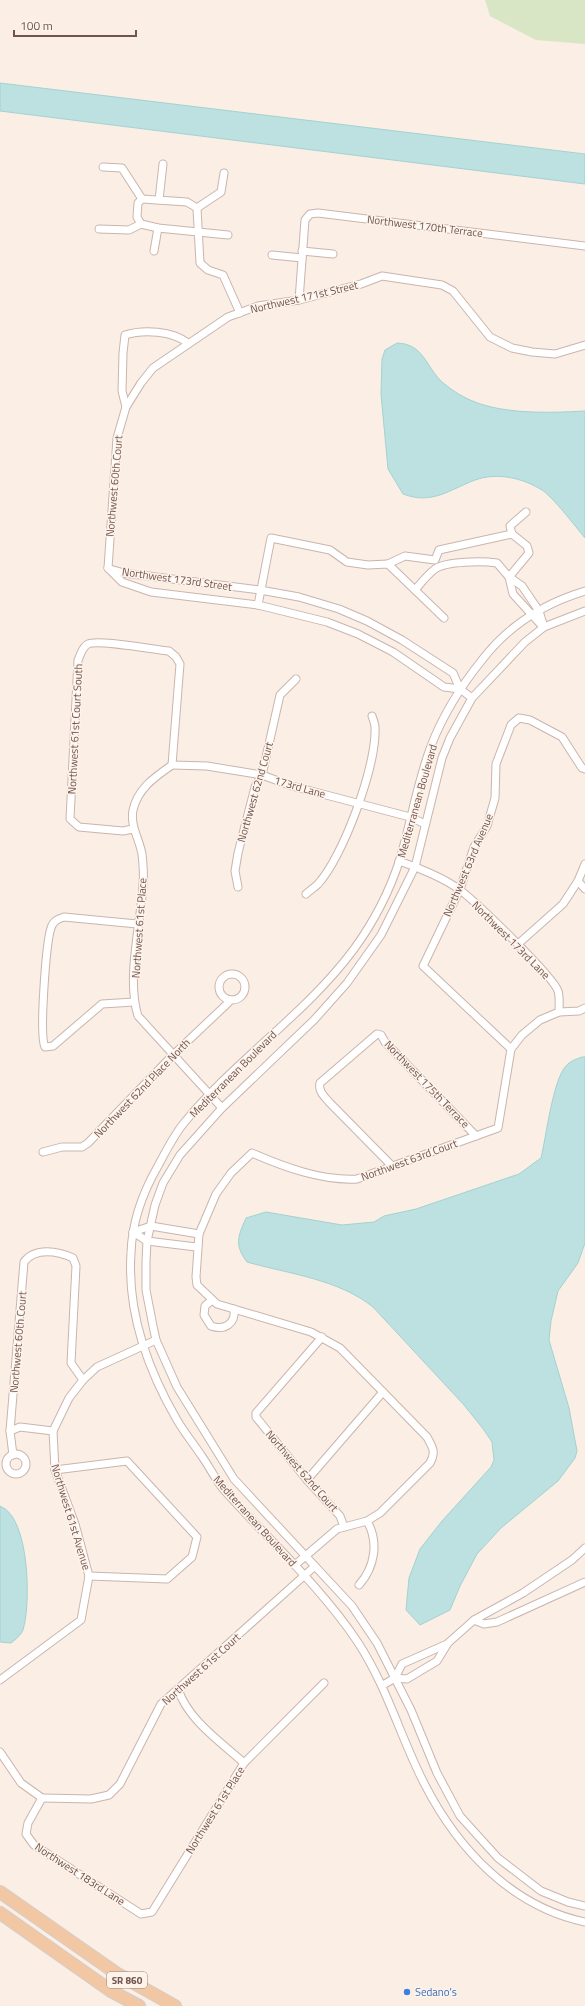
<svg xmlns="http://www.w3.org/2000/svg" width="585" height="2006" font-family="'Titillium Web',sans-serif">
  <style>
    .green { fill: #d8e6c5 }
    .water { fill: #bce1e0; stroke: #a3d2d1 }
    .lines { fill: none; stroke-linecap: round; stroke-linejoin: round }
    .street-casing { stroke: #cab5ad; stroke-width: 9 }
    .primary-casing { stroke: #d4ccca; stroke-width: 14 }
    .street { stroke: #fff; stroke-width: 7 }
    .primary { stroke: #f2c8a4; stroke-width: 12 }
    .shop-dot { fill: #3f7fe0; stroke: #fdf3eb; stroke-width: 1.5 }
    .labels { text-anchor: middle; stroke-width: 3; stroke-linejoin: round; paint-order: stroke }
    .shield { fill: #fdf3eb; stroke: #9a847c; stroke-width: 1 }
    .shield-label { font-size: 10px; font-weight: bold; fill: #70544d }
    .street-label { font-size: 11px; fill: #70544d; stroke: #fdf3eb }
    .shop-label { font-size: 11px; fill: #366cbe; stroke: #fdf3eb; text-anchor: start }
  </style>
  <rect width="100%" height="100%" fill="#faeee5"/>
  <polygon class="green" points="485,0 585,0 585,44 536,40 490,16"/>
  <g class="water">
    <polygon points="0,83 585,154 585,184 0,111"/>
    <path d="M397 343C422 344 425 363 439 379 445 385 456 393 464 397 497 415 548 413 585 411V538C575 526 553 497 542 490 523 478 497 472 475 480 449 490 432 505 403 494L388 469 381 394 382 359 385 350Z"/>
    <path d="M582 1057H585V1243L578 1263 558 1291 551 1321 549 1340 569 1408 577 1451 575 1458 558 1481 501 1528 477 1554 460 1586 450 1610 420 1625 406 1610 409 1578 420 1549 442 1521 491 1467 494 1460 492 1442 484 1430 464 1405 373 1307C338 1279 289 1274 247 1262 234 1245 238 1236 246 1218L266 1212 342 1225 374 1222 384 1216 416 1209 519 1174 541 1158C546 1138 553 1079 566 1066 570 1061 576 1059 582 1057Z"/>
    <path d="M0 1506C30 1517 31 1605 23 1630 21 1635 15 1640 11 1643L0 1642Z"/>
  </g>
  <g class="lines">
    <g class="street-casing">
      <g id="street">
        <polyline points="103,167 122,168 142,199 187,202 197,208"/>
        <polyline points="159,200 163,164"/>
        <polyline points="197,208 200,263 208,270 223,275 240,313"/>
        <polyline points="197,208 221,192 224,173"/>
        <polyline points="141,224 137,217 138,203 142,199"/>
        <polyline points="99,229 129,230 141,224 158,228 228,235"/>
        <polyline points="154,251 158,228"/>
        <polyline points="302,251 333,254"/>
        <polyline points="272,255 302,258"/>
        <polyline points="299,300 305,220 310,214 318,213 585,246"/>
        <polyline points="126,407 141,383 153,368 228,317 258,306 299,300 361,284 382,276 442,285 453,291 490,337 512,348 532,352 555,354 585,345"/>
        <polyline points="388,564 405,556 435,560 439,550 512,534"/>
        <polyline points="108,568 122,582 151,592 258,605 327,622 358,634 393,652 444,687 460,689 472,698"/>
        <path d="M108 568 117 438 126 407 122 391 123 353 125 335C144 329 172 331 188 343"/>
        <polyline points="110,569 124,573 260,590 299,597 339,609 367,621 402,640 453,673 460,689"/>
        <polyline points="509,577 529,553 527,546 512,534 510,526 526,512"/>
        <polyline points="509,577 513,594 543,627"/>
        <path d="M415 590C421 583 427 575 435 569 446 561 483 561 497 563L509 577 522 586 539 611 544 627"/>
        <path d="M585 591C545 603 508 626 482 660 461 686 443 715 431 746 417 783 411 822 400 859 390 890 373 923 354 949 306 1014 235 1060 184 1123 174 1135 166 1151 158 1166 143 1192 132 1222 131 1253 127 1312 148 1370 177 1420 184 1432 193 1443 201 1455 209 1466 215 1479 224 1490 268 1539 320 1586 357 1641 388 1688 400 1737 425 1785 458 1849 512 1907 585 1922"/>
        <polyline points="258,605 271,538 330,550 347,562 368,565 388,564 444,618"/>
        <polyline points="585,611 544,627 525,642 472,698 450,738 442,758 415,867 381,935 347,983 314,1020 222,1108 180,1155 163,1183 155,1205 147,1241 146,1261 146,1290 153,1326 156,1340 177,1387 234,1479 352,1606 377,1643 411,1710 437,1773 460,1816 498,1858 541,1891 568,1902 585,1906"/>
        <polyline points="172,765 207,766 262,775 292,786 410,817 425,824"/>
        <path d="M133 829 123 831 79 827 70 819 78 660C81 654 82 647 88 644 98 639 155 650 169 651L176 657 180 664 172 765C155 777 138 788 133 810 130 826 139 838 142 854 143 863 144 874 143 884 141 924 126 978 138 1016L222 1108"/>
        <path d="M399 861C417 867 446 879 460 890 476 902 553 976 558 991 560 997 559 1006 559 1012"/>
        <polyline points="578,881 585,889"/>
        <polyline points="238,887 235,871 238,853 255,787 262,775 280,695 296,679"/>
        <path d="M306 894C309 891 314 888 318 884 343 857 377 765 375 727 375 724 373 719 372 716"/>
        <polyline points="518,944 563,904 578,881 585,864"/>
        <circle cx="232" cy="987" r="13"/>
        <path d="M134 1002 102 1004 53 1046 45 1047C39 1036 46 943 51 928 53 921 58 919 64 917L137 924"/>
        <polyline points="511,1049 423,966 460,889 474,847 487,826 495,798 496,764 511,725 519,718 530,720 562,737 582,768 585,769"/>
        <polyline points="43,1152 62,1147 82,1147 88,1143 173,1055 228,1003 230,1000"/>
        <path d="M392 1166 329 1102C324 1096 318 1091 320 1083L377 1034 381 1035 385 1042 476 1136"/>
        <polyline points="133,1232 151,1226 199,1234"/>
        <polyline points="133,1232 147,1241 196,1247"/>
        <path d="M212 1300 205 1306 204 1315 211 1326C225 1331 236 1323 234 1309"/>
        <polyline points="322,1337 256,1413 256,1417 307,1480 340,1516 344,1527"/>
        <polyline points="10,1431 20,1427 53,1431"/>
        <circle cx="16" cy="1464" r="10"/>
        <path d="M13 1455 10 1431 24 1262C35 1247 58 1251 73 1258L76 1266 71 1363 83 1380"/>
        <polyline points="55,1470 127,1461 197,1537 192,1557 167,1579 89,1576"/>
        <polyline points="307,1480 383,1392"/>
        <path d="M295 1565 337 1529 367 1521 380 1513 430 1463C436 1452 433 1448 427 1437L340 1348 311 1332 217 1304 197 1285 196 1277 199 1234 216 1194 231 1173 252 1153C284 1167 322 1181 357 1179L498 1128 511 1049 522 1035 540 1020 559 1012 579 1011 585 1008"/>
        <path d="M359 1585C375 1567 379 1542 367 1521"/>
        <polyline points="474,1620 523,1593 572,1560 585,1548"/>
        <polyline points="395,1678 402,1664 447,1644"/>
        <polyline points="0,1680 81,1620 89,1576 75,1524 55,1470 53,1431 69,1398 83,1380 97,1367 156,1340"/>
        <polyline points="383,1685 395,1678 407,1679 437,1661 448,1643 474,1620 484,1624 497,1622 585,1582"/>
        <path d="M178 1689C188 1720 221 1742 244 1763"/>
        <polyline points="0,1752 21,1783 42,1798"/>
        <polyline points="42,1798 28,1823 26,1834 34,1845 141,1914 152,1912 244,1763 324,1683"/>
        <polyline points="42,1798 91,1799 109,1795 120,1784 161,1704 315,1566"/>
      </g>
    </g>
    <g class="primary-casing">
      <g id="primary">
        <polyline points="0,1892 116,1973 175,2006"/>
        <polyline points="0,1913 111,1991 139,2006"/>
      </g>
    </g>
    <use href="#street" class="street"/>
    <use href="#primary" class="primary"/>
  </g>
  <circle class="shop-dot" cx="407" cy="1992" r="4"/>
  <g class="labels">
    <rect class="shield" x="107" y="1972" width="40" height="16" rx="3"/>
    <g class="shield-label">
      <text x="127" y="1984">SR 860</text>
    </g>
    <g class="street-label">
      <text transform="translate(425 226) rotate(7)" y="4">Northwest 170th Terrace</text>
      <text transform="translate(304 297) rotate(-13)" y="4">Northwest 171st Street</text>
      <text transform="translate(114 486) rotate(-85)" y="4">Northwest 60th Court</text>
      <text transform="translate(177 579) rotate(8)" y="4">Northwest 173rd Street</text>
      <text transform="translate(75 729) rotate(-87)" y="4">Northwest 61st Court South</text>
      <text transform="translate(300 787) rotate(16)" y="4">173rd Lane</text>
      <text transform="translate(255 792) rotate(-74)" y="4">Northwest 62nd Court</text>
      <text transform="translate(417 801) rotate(-74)" y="4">Mediterranean Boulevard</text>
      <text transform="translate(468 865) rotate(-67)" y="4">Northwest 63rd Avenue</text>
      <text transform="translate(139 928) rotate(-86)" y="4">Northwest 61st Place</text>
      <text transform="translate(511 940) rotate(45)" y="4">Northwest 173rd Lane</text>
      <text transform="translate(233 1074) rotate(-45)" y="4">Mediterranean Boulevard</text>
      <text transform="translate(427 1084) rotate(46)" y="4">Northwest 175th Terrace</text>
      <text transform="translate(142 1088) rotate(-46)" y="4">Northwest 62nd Place North</text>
      <text transform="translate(409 1160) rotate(-20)" y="4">Northwest 63rd Court</text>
      <text transform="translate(18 1342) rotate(-85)" y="4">Northwest 60th Court</text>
      <text transform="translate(302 1471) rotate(49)" y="4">Northwest 62nd Court</text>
      <text transform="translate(71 1517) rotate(73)" y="4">Northwest 61st Avenue</text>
      <text transform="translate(255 1521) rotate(48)" y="4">Mediterranean Boulevard</text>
      <text transform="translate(201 1669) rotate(-42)" y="4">Northwest 61st Court</text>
      <text transform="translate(215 1810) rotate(-58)" y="4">Northwest 61st Place</text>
      <text transform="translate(80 1874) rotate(33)" y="4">Northwest 183rd Lane</text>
    </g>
    <g class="shop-label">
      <text x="415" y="1996">Sedano's</text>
    </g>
  </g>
  <path d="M14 30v6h122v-6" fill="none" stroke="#70544d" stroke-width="2"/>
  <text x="20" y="30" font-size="12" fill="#70544d" stroke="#fdf3eb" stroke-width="3" paint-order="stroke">100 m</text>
</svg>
